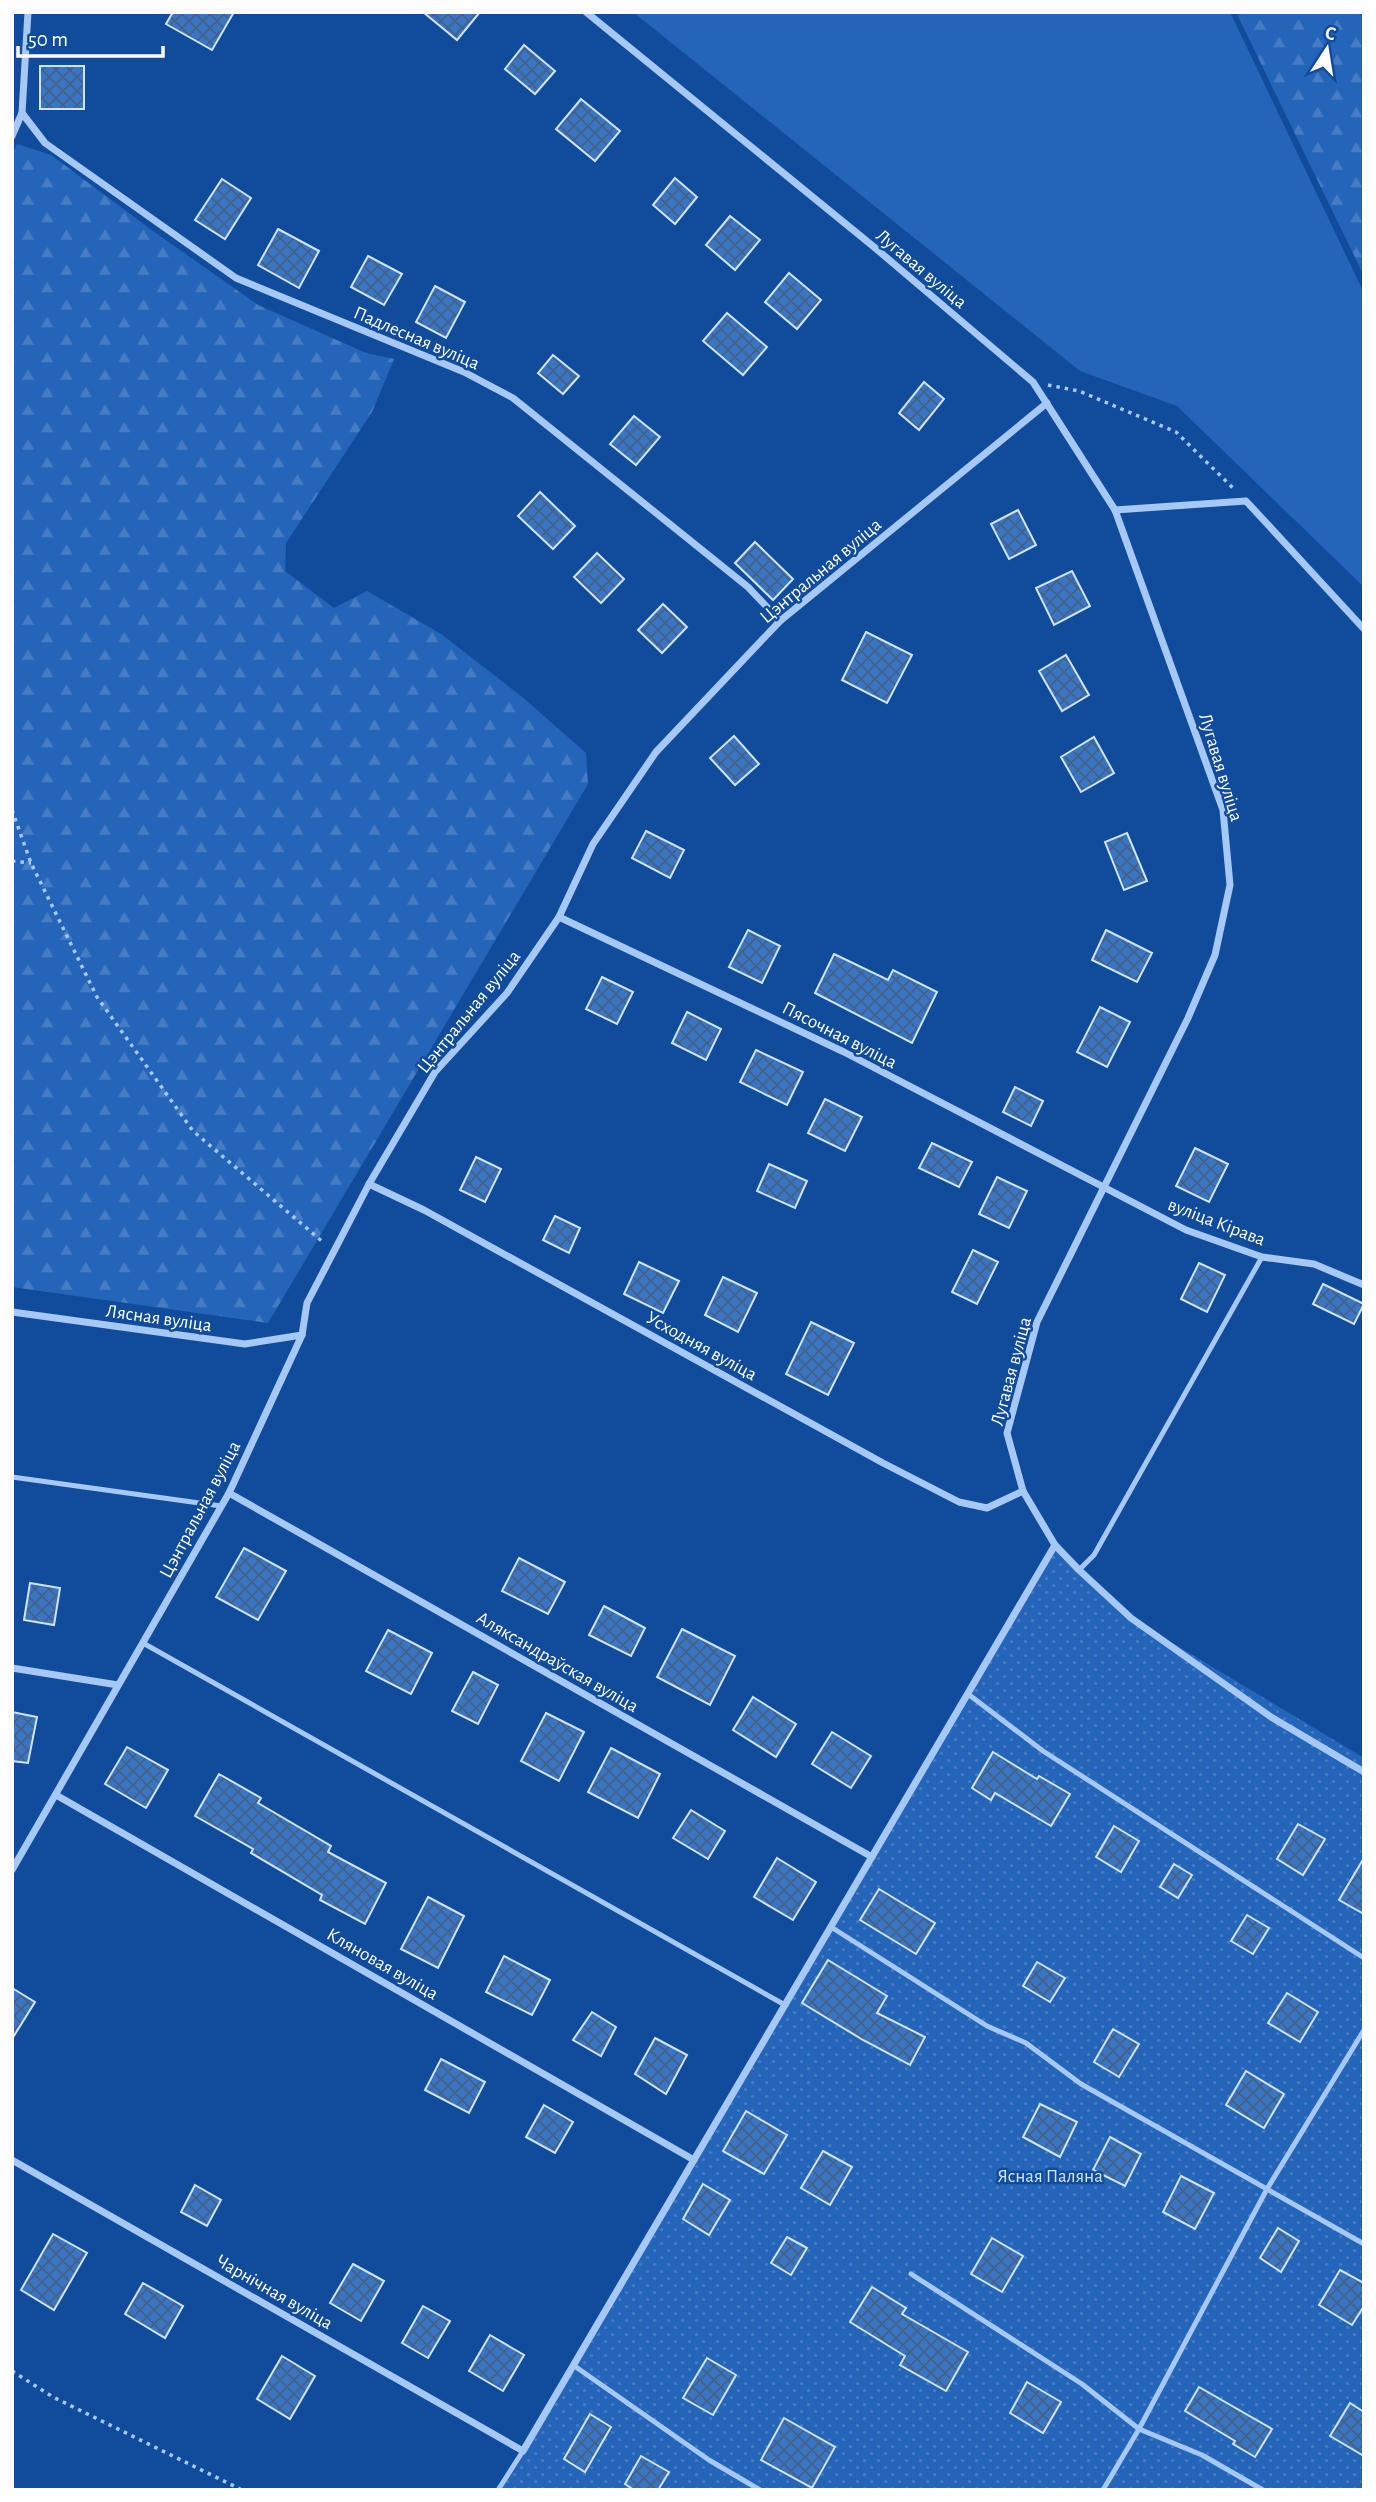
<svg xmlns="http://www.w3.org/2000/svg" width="1376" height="2502" font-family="'Alegreya Sans',sans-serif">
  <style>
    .green { fill: #2465ba }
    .forest { fill: url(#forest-firs) }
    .garden { fill: url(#garden-dots) }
    .building { fill: url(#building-cross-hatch); stroke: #cee3fe; stroke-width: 2 }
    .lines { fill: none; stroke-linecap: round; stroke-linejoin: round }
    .path { stroke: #a6c8f4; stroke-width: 3.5; stroke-dasharray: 3.5 5; stroke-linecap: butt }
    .service { stroke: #a6c8f4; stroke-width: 5 }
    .minor { stroke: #a6c8f4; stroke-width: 7 }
    .labels { text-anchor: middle; stroke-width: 5; stroke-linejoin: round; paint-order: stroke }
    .street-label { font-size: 19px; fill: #fff; stroke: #114c9c }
    .park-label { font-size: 19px; fill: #cee3fe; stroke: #114c9c }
  </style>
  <defs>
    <pattern id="forest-firs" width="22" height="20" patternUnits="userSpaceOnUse" patternTransform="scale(1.75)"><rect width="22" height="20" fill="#2465ba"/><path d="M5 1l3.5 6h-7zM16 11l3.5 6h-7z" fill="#457cc4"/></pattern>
    <pattern id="garden-dots" width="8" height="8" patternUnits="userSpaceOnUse" patternTransform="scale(1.75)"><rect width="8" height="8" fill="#2465ba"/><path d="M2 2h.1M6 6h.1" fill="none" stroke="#457cc4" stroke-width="1.8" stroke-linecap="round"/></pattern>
    <pattern id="building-cross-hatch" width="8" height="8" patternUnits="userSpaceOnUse" patternTransform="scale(1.75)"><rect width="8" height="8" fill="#3a75c3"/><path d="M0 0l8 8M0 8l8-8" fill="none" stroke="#436088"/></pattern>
  </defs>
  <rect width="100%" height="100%" fill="#114c9c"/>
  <polygon class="green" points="633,12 1230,12 1364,293 1364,587 1177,406 1080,371"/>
  <g class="forest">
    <polygon points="1236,12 1364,12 1364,276"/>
    <polygon points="17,144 51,155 153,231 258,305 366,353 394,359 372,412 286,543 285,571 334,608 367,591 441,634 521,696 586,753 588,784 268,1323 12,1287 12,155"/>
  </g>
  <polygon class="garden" points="1055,1545 1131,1618 1364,1758 1364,2490 498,2490"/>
  <g class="building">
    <polygon points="173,12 234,12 212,50 166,24"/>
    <polygon points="423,12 480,12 457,40"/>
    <polygon points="524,45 555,71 535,94 505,69"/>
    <rect x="40" y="66" width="44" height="43"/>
    <polygon points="581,99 620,131 595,161 556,129"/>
    <polygon points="675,178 697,197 675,224 653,205"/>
    <polygon points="222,179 251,198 225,239 195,220"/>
    <polygon points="730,216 760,240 735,270 706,245"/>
    <polygon points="278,229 319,251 299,288 258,265"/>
    <polygon points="368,256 402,274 384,305 351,287"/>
    <polygon points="789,273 821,300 797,329 765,302"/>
    <polygon points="435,286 465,302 446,338 416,322"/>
    <polygon points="727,313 767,347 743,375 703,341"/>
    <polygon points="553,355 579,376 563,394 538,373"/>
    <polygon points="924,382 944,399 919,430 899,413"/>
    <polygon points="634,416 660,437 636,465 610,444"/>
    <polygon points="540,492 575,526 553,549 518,516"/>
    <polygon points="1018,510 1036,545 1009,559 991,524"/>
    <polygon points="755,542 793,579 773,600 735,563"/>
    <polygon points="597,553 624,579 601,603 574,577"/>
    <polygon points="1072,571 1090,606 1054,625 1036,588"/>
    <polygon points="663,604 687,627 662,653 638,630"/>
    <polygon points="866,632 912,655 887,703 842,680"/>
    <polygon points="1066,655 1089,695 1062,711 1039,671"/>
    <polygon points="734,736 759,764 735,785 710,758"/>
    <polygon points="1094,737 1114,773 1081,792 1061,757"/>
    <polygon points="646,831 684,850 670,878 632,858"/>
    <polygon points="1127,833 1147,881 1124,890 1105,842"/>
    <polygon points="748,930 780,946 762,983 729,967"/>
    <polygon points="1106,930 1152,953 1137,982 1092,960"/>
    <polygon points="834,954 888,980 893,970 937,992 912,1043 815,993"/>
    <polygon points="602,977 633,992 617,1024 586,1009"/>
    <polygon points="1100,1007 1130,1022 1107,1067 1077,1052"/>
    <polygon points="687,1012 721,1029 706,1060 672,1043"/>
    <polygon points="756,1050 803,1072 787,1105 740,1082"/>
    <polygon points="1015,1087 1043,1101 1031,1126 1003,1112"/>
    <polygon points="825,1099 862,1117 845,1151 808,1133"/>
    <polygon points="932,1143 972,1162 959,1187 919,1168"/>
    <polygon points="1195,1148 1228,1164 1209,1202 1176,1186"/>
    <polygon points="476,1157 501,1169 485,1202 460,1190"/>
    <polygon points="769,1164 807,1181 795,1208 757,1191"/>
    <polygon points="997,1177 1027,1191 1009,1228 979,1214"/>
    <polygon points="555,1216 580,1228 569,1253 543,1240"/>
    <polygon points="973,1250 998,1262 977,1304 952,1292"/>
    <polygon points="639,1262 679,1281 663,1313 624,1294"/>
    <polygon points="1199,1263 1225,1275 1207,1312 1181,1299"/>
    <polygon points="723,1277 757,1293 738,1332 705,1315"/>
    <polygon points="1323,1284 1364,1304 1354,1324 1313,1304"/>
    <polygon points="811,1322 854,1343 828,1395 786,1374"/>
    <polygon points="244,1548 286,1571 258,1620 216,1597"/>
    <polygon points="519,1558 565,1582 548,1614 502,1591"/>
    <polygon points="30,1583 60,1588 54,1625 24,1620"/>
    <polygon points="604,1606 645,1628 631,1656 589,1635"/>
    <polygon points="682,1629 735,1656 710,1705 657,1677"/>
    <polygon points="388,1630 432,1653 411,1694 366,1671"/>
    <polygon points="473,1672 498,1685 478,1724 452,1711"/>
    <polygon points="753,1697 796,1724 776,1757 733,1730"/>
    <polygon points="12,1712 37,1717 28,1763 12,1761"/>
    <polygon points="546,1713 584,1732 559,1781 521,1761"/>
    <polygon points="832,1732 871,1756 851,1788 812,1764"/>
    <polygon points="127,1747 168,1770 146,1808 105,1784"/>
    <polygon points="611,1748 660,1774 638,1818 588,1792"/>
    <polygon points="993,1752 1037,1779 1039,1776 1070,1794 1051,1826 995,1793 991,1800 972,1788"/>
    <polygon points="219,1774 261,1798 258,1803 331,1846 328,1852 386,1883 365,1924 320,1900 322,1895 251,1853 253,1849 195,1816"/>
    <polygon points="691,1810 725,1831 708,1859 673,1838"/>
    <polygon points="1298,1824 1325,1839 1303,1875 1277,1859"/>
    <polygon points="1114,1826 1139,1841 1121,1872 1096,1857"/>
    <polygon points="777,1858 816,1882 793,1920 754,1897"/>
    <polygon points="1364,1858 1364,1914 1339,1900"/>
    <polygon points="1174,1864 1192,1875 1178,1898 1160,1887"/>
    <polygon points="879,1889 935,1923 916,1954 860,1920"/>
    <polygon points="428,1897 464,1916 438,1968 401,1949"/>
    <polygon points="1247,1915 1269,1928 1253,1954 1231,1941"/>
    <polygon points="504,1956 550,1980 532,2015 486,1992"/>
    <polygon points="828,1960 887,1996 877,2013 925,2037 910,2065 863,2040 802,2003"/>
    <polygon points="1037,1962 1065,1978 1050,2002 1023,1986"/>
    <polygon points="12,1988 35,2002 12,2039"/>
    <polygon points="1287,1993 1318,2012 1300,2042 1268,2023"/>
    <polygon points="592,2012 616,2027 601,2056 573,2040"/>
    <polygon points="1113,2029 1139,2044 1119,2077 1094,2062"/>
    <polygon points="655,2038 687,2055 666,2094 635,2074"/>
    <polygon points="441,2059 485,2082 469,2113 425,2090"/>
    <polygon points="1246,2071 1284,2094 1264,2128 1226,2105"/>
    <polygon points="1040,2104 1077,2122 1060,2157 1023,2137"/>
    <polygon points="544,2105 573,2122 555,2153 526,2137"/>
    <polygon points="746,2111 787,2135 764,2174 723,2151"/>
    <polygon points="1110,2137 1141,2154 1125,2186 1093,2170"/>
    <polygon points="823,2151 852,2167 830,2205 801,2188"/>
    <polygon points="1181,2176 1214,2193 1195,2229 1163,2212"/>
    <polygon points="703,2184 730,2200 709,2235 683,2219"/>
    <polygon points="195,2185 221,2200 207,2226 181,2212"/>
    <polygon points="1278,2228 1299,2241 1281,2272 1260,2258"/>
    <polygon points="53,2234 87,2253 54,2310 21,2290"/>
    <polygon points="787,2237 807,2248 791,2275 771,2263"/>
    <polygon points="992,2238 1023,2256 1002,2292 971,2274"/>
    <polygon points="353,2264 384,2281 361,2321 330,2303"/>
    <polygon points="1340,2270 1364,2283 1364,2306 1352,2325 1319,2305"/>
    <polygon points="143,2283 183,2306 165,2338 125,2314"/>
    <polygon points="872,2287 906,2308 902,2314 968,2352 946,2391 900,2365 905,2356 850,2322"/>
    <polygon points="423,2306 450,2321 428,2358 402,2343"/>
    <polygon points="490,2335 524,2355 503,2391 469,2371"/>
    <polygon points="282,2356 315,2376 290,2419 257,2399"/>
    <polygon points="707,2358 736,2375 713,2415 683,2398"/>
    <polygon points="1027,2382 1061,2402 1043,2433 1010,2413"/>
    <polygon points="1199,2387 1272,2429 1255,2457 1233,2444 1235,2441 1185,2411"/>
    <polygon points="1350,2403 1364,2412 1364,2456 1330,2436"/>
    <polygon points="590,2414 611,2427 585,2472 564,2459"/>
    <polygon points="784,2418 835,2447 812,2488 761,2460"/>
    <polygon points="641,2456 669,2472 658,2490 634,2490 625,2484"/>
  </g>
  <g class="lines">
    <g class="path">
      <polyline points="1048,385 1079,391 1176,432 1235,490"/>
      <polyline points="12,810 31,863 97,997 193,1131 324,1243"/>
      <polyline points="12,861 31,863"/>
      <polyline points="12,2371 53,2397 242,2490"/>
    </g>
    <g class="service">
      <polyline points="12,1477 221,1506"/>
      <polyline points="1079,1570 1094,1555 1262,1257"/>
      <polyline points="143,1643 785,2005"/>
      <polyline points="968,1694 1043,1751 1364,1958"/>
      <polyline points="831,1927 987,2026 1026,2043 1081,2084 1364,2244"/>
      <polyline points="911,2274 1082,2384 1139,2429 1202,2455 1263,2490"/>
      <polyline points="573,2365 709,2460 760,2490"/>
      <polyline points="498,2490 523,2451"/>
      <polyline points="1103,2490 1139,2429 1267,2189 1364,2030"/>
    </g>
    <g class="minor">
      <polyline points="586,12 874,247 1033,382 1115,510 1223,810 1230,885 1215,955 1188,1018 1037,1322 1007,1433 1023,1491 1055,1545 1079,1570 1131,1618 1271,1717 1364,1772"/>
      <polyline points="22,113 45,143 236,278 464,372 513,398 748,587 780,621"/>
      <polyline points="12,136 22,113 28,12"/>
      <polyline points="1115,510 1246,501 1364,629"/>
      <polyline points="559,917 844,1052 1186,1230 1262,1257 1314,1264 1364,1285"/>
      <polyline points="369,1184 424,1210 883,1463 959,1502 987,1508 1023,1491"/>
      <polyline points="12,1312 245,1344 302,1335"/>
      <polyline points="229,1493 872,1857"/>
      <polyline points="12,1668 118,1685"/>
      <polyline points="56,1795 694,2160"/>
      <polyline points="12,1870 229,1493 302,1335 307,1303 369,1184 435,1072 507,993 559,917 593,844 656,752 780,621 1047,403"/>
      <polyline points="12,2160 523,2451 1055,1545"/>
    </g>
  </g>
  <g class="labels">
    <g class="street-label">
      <text transform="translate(922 268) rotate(40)" y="7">Лугавая вуліца</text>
      <text transform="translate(417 337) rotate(23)" y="7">Падлесная вуліца</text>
      <text transform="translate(820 570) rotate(-40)" y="7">Цэнтральная вуліца</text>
      <text transform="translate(1222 767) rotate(73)" y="7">Лугавая вуліца</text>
      <text transform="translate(468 1011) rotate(-51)" y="7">Цэнтральная вуліца</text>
      <text transform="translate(840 1034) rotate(27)" y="7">Пясочная вуліца</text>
      <text transform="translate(1217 1221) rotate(21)" y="7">вуліца Кірава</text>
      <text transform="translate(159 1317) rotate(8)" y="7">Лясная вуліца</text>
      <text transform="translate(702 1345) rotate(29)" y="7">Усходняя вуліца</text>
      <text transform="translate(1010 1371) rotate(-75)" y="7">Лугавая вуліца</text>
      <text transform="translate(199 1509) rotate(-62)" y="7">Цэнтральная вуліца</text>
      <text transform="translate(558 1661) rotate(30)" y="7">Аляксандраўская вуліца</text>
      <text transform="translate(383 1963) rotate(30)" y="7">Кляновая вуліца</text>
      <text transform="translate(275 2291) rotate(30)" y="7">Чарнічная вуліца</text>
    </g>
    <g class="park-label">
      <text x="1050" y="2182">Ясная Паляна</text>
    </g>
  </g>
  <rect width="1376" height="2502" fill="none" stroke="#ffffff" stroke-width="28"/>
  <g transform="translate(1327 49) rotate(12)" stroke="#114c9c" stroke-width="5" paint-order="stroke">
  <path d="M0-5L12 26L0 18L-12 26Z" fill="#ffffff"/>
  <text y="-10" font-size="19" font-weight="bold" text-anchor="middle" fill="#ffffff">С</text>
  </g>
  <path d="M18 46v10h145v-10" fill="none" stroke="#ffffff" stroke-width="3.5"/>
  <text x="28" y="46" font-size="21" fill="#ffffff" stroke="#114c9c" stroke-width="5" paint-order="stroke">50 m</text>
</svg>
